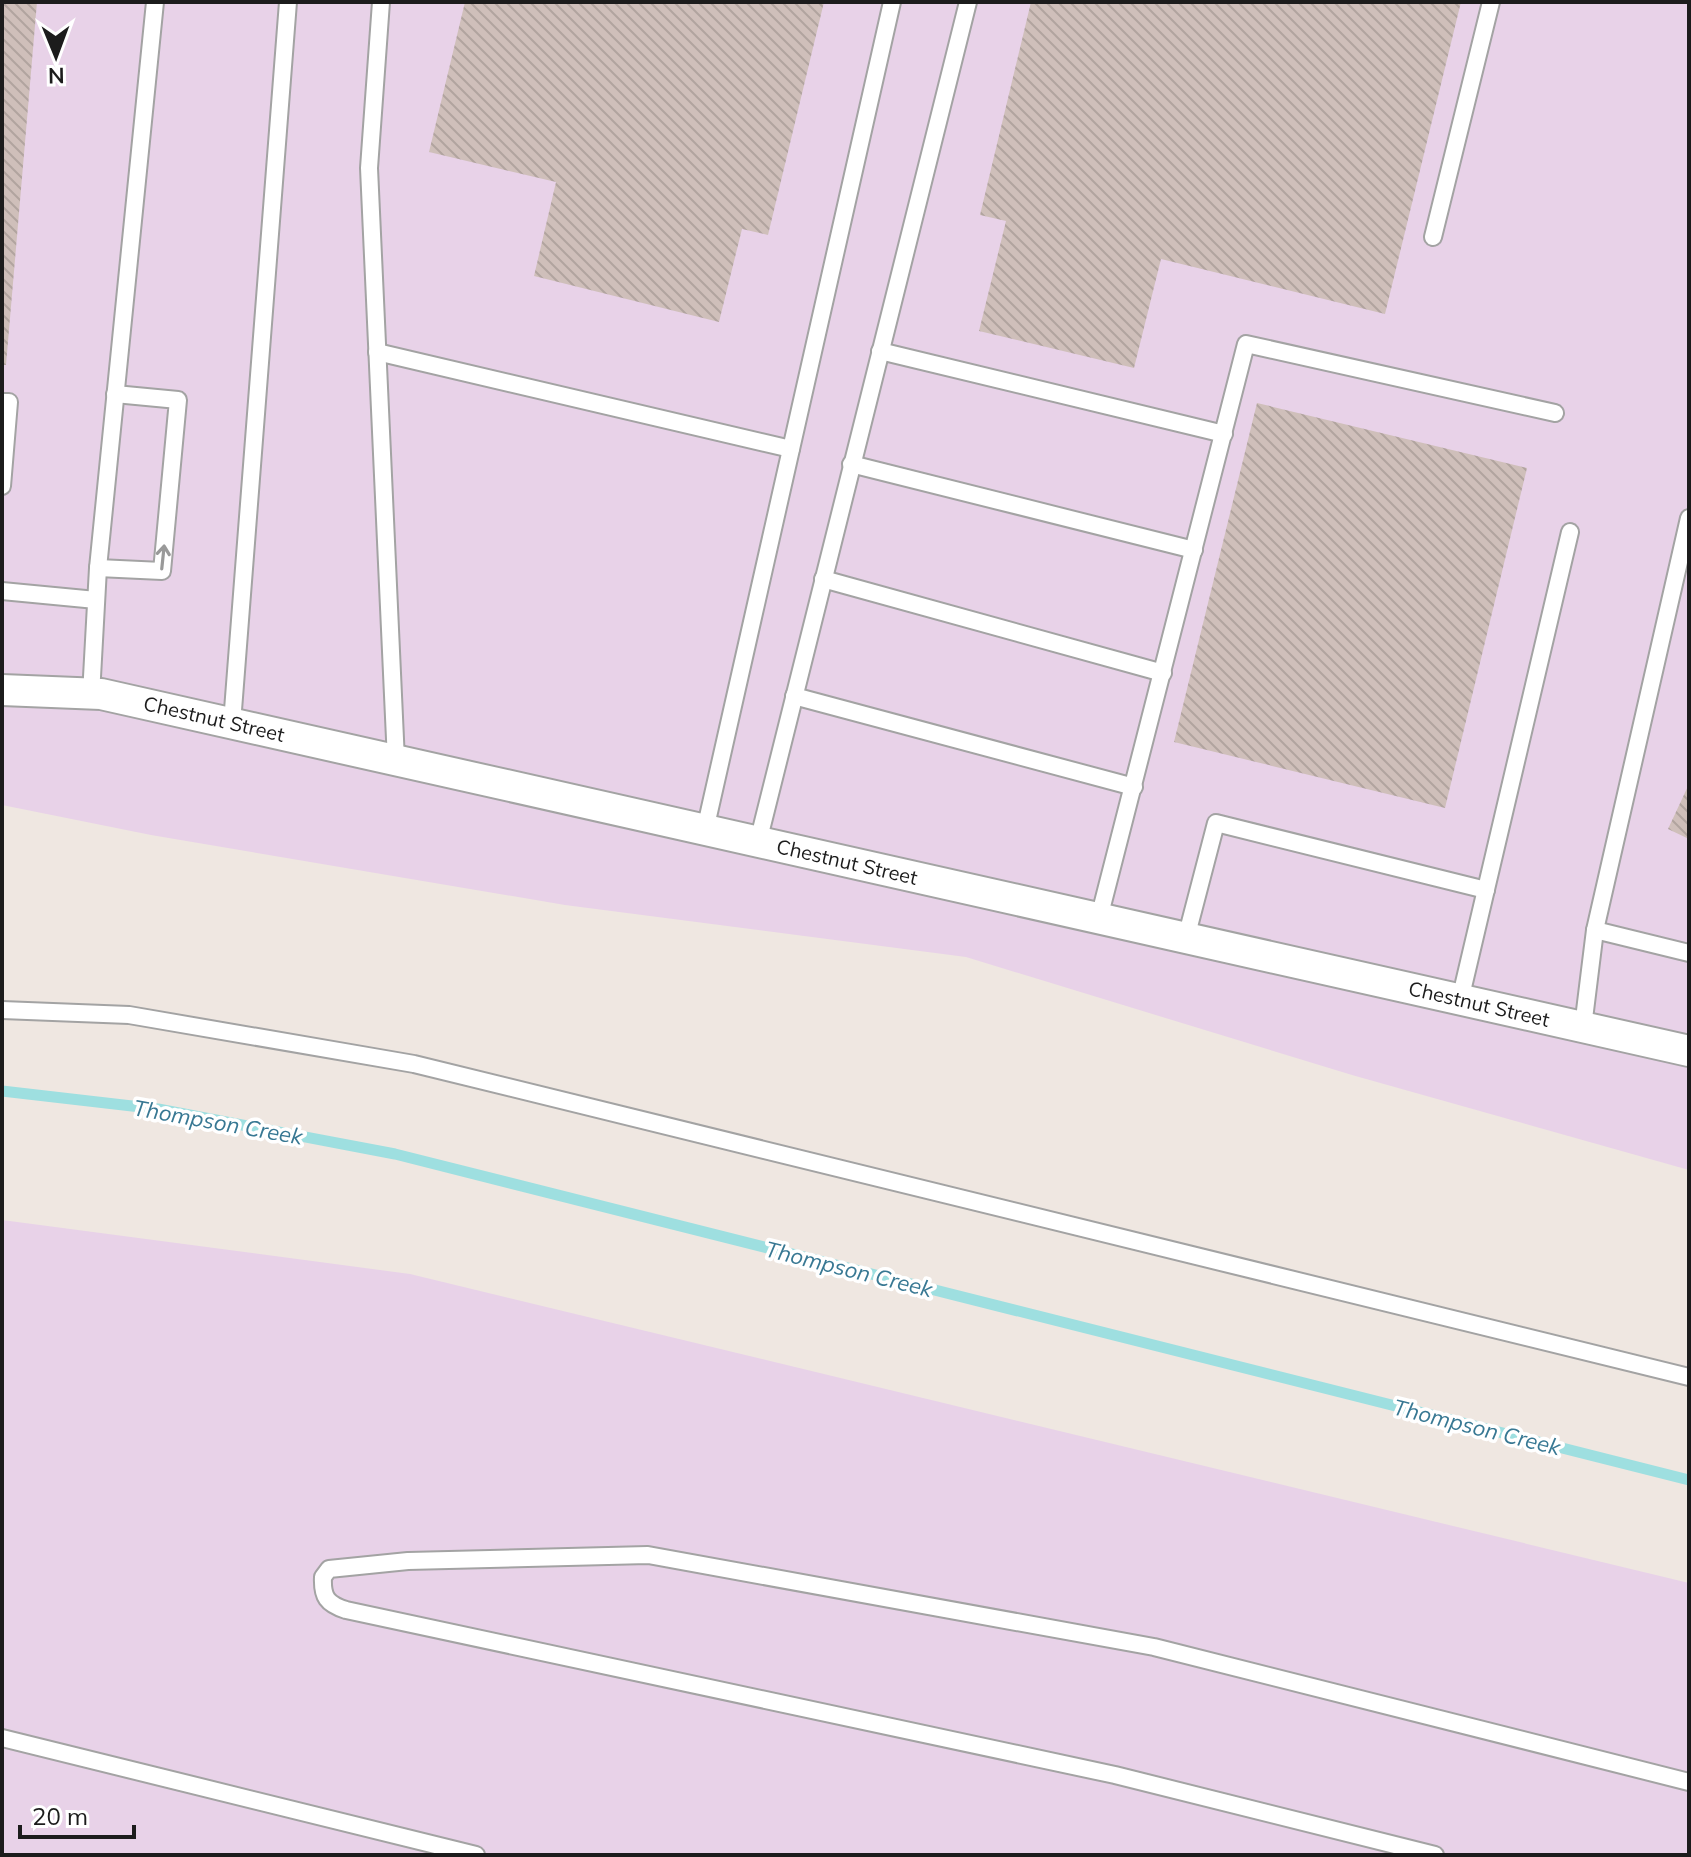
<svg xmlns="http://www.w3.org/2000/svg" width="1691" height="1857" font-family="Mulish,sans-serif">
  <style>
    .industrial { fill: #e8d2e8 }
    .lines { fill: none; stroke-linecap: round; stroke-linejoin: round }
    .stream { stroke: #9edfe0; stroke-width: 11 }
    .building { fill: url(#building-back-hatch) }
    .lane-casing { stroke: #a3a3a3; stroke-width: 20 }
    .street-casing { stroke: #a3a3a3; stroke-width: 34 }
    .lane { stroke: #fff; stroke-width: 16 }
    .street { stroke: #fff; stroke-width: 30 }
    .oneway { stroke: #999 }
    .labels { text-anchor: middle; stroke-width: 7; stroke-linejoin: round; paint-order: stroke }
    .street-label { font-size: 20px; fill: #1c1c1c; stroke: #fff }
    .water-label { font-size: 22px; font-style: italic; fill: #387893; stroke: #fff }
  </style>
  <defs>
    <pattern id="building-back-hatch" width="6" height="6" patternUnits="userSpaceOnUse" patternTransform="scale(2)"><rect width="6" height="6" fill="#cfbfba"/><path d="M-1 5l2 2M0 0l6 6M5-1l2 2" fill="none" stroke="#b1a49f"/></pattern>
  </defs>
  <rect width="100%" height="100%" fill="#efe7e1"/>
  <g class="industrial">
    <polygon points="2,2 1689,2 1689,1170 1352,1075 966,957 565,905 151,835 2,805"/>
    <polygon points="2,1220 410,1274 1689,1583 1689,1855 2,1855"/>
  </g>
  <g class="lines">
    <polyline class="stream" points="2,1091 158,1109 395,1154 1689,1480"/>
  </g>
  <g class="building">
    <polygon points="2,2 37,2 6,365 2,365"/>
    <polygon points="465,2 824,2 768,235 742,229 719,322 534,276 556,182 429,152"/>
    <polygon points="1031,2 1461,2 1385,314 1161,259 1134,368 979,331 1006,221 980,215"/>
    <polygon points="1257,403 1527,468 1445,808 1174,742"/>
    <polygon points="1689,784 1689,839 1668,829"/>
  </g>
  <g class="lines">
    <g class="lane-casing">
      <g id="lane">
        <polyline points="381,2 369,168 396,761"/>
        <polyline points="1433,237 1491,2"/>
        <polyline points="880,351 1224,434"/>
        <polyline points="377,352 791,449"/>
        <polyline points="2,402 9,402 2,486"/>
        <polyline points="851,464 1194,550"/>
        <polyline points="98,568 162,571 178,400 115,394"/>
        <polyline points="823,579 1163,673"/>
        <polyline points="2,591 96,600"/>
        <polyline points="91,695 98,568 155,2"/>
        <polyline points="794,696 1134,787"/>
        <polyline points="232,723 288,2"/>
        <polyline points="705,830 892,2"/>
        <polyline points="758,842 968,2"/>
        <polyline points="1099,918 1246,344 1555,413"/>
        <polyline points="1595,930 1689,953"/>
        <polyline points="1186,938 1216,823 1486,890"/>
        <polyline points="1460,1000 1570,532"/>
        <polyline points="2,1010 129,1015 414,1064 1689,1377"/>
        <polyline points="1583,1027 1595,930 1689,518"/>
        <polyline points="2,1738 476,1855"/>
        <path d="M1435 1855 1115 1775 346 1610C327 1604 322 1597 323 1577L329 1569 408 1561 648 1555 1154 1647 1689 1782"/>
      </g>
    </g>
    <g class="street-casing">
      <polyline id="street" points="2,690 101,694 1689,1051"/>
    </g>
    <use href="#lane" class="lane"/>
    <use href="#street" class="street"/>
  </g>
  <defs><path id="oneway-shaft" d="M-6 0H5M1.5-3L5.5 0L1.5 3" fill="none" stroke-width="1.6" stroke-linecap="round" stroke-linejoin="round" transform="scale(2)"/></defs>
  <use class="oneway" href="#oneway-shaft" transform="translate(163 557) rotate(-84)"/>
  <g class="labels">
    <g class="street-label">
      <text transform="translate(214 719) rotate(13)" y="7">Chestnut Street</text>
      <text transform="translate(847 862) rotate(13)" y="7">Chestnut Street</text>
      <text transform="translate(1479 1004) rotate(13)" y="7">Chestnut Street</text>
    </g>
    <g class="water-label">
      <text transform="translate(218 1122) rotate(10)" y="8">Thompson Creek</text>
      <text transform="translate(849 1269) rotate(14)" y="8">Thompson Creek</text>
      <text transform="translate(1477 1427) rotate(14)" y="8">Thompson Creek</text>
    </g>
  </g>
  <rect width="1691" height="1857" fill="none" stroke="#1c1c1c" stroke-width="8"/>
  <g transform="translate(56 56) rotate(179)" stroke="#ffffff" stroke-width="6" paint-order="stroke">
  <path d="M0-6L14 30L0 20L-14 30Z" fill="#1c1c1c"/>
  <text y="-12" font-size="22" font-weight="bold" text-anchor="middle" fill="#1c1c1c">N</text>
  </g>
  <path d="M20 1825v12h114v-12" fill="none" stroke="#1c1c1c" stroke-width="4"/>
  <text x="32" y="1825" font-size="24" fill="#1c1c1c" stroke="#ffffff" stroke-width="6" paint-order="stroke">20 m</text>
</svg>
